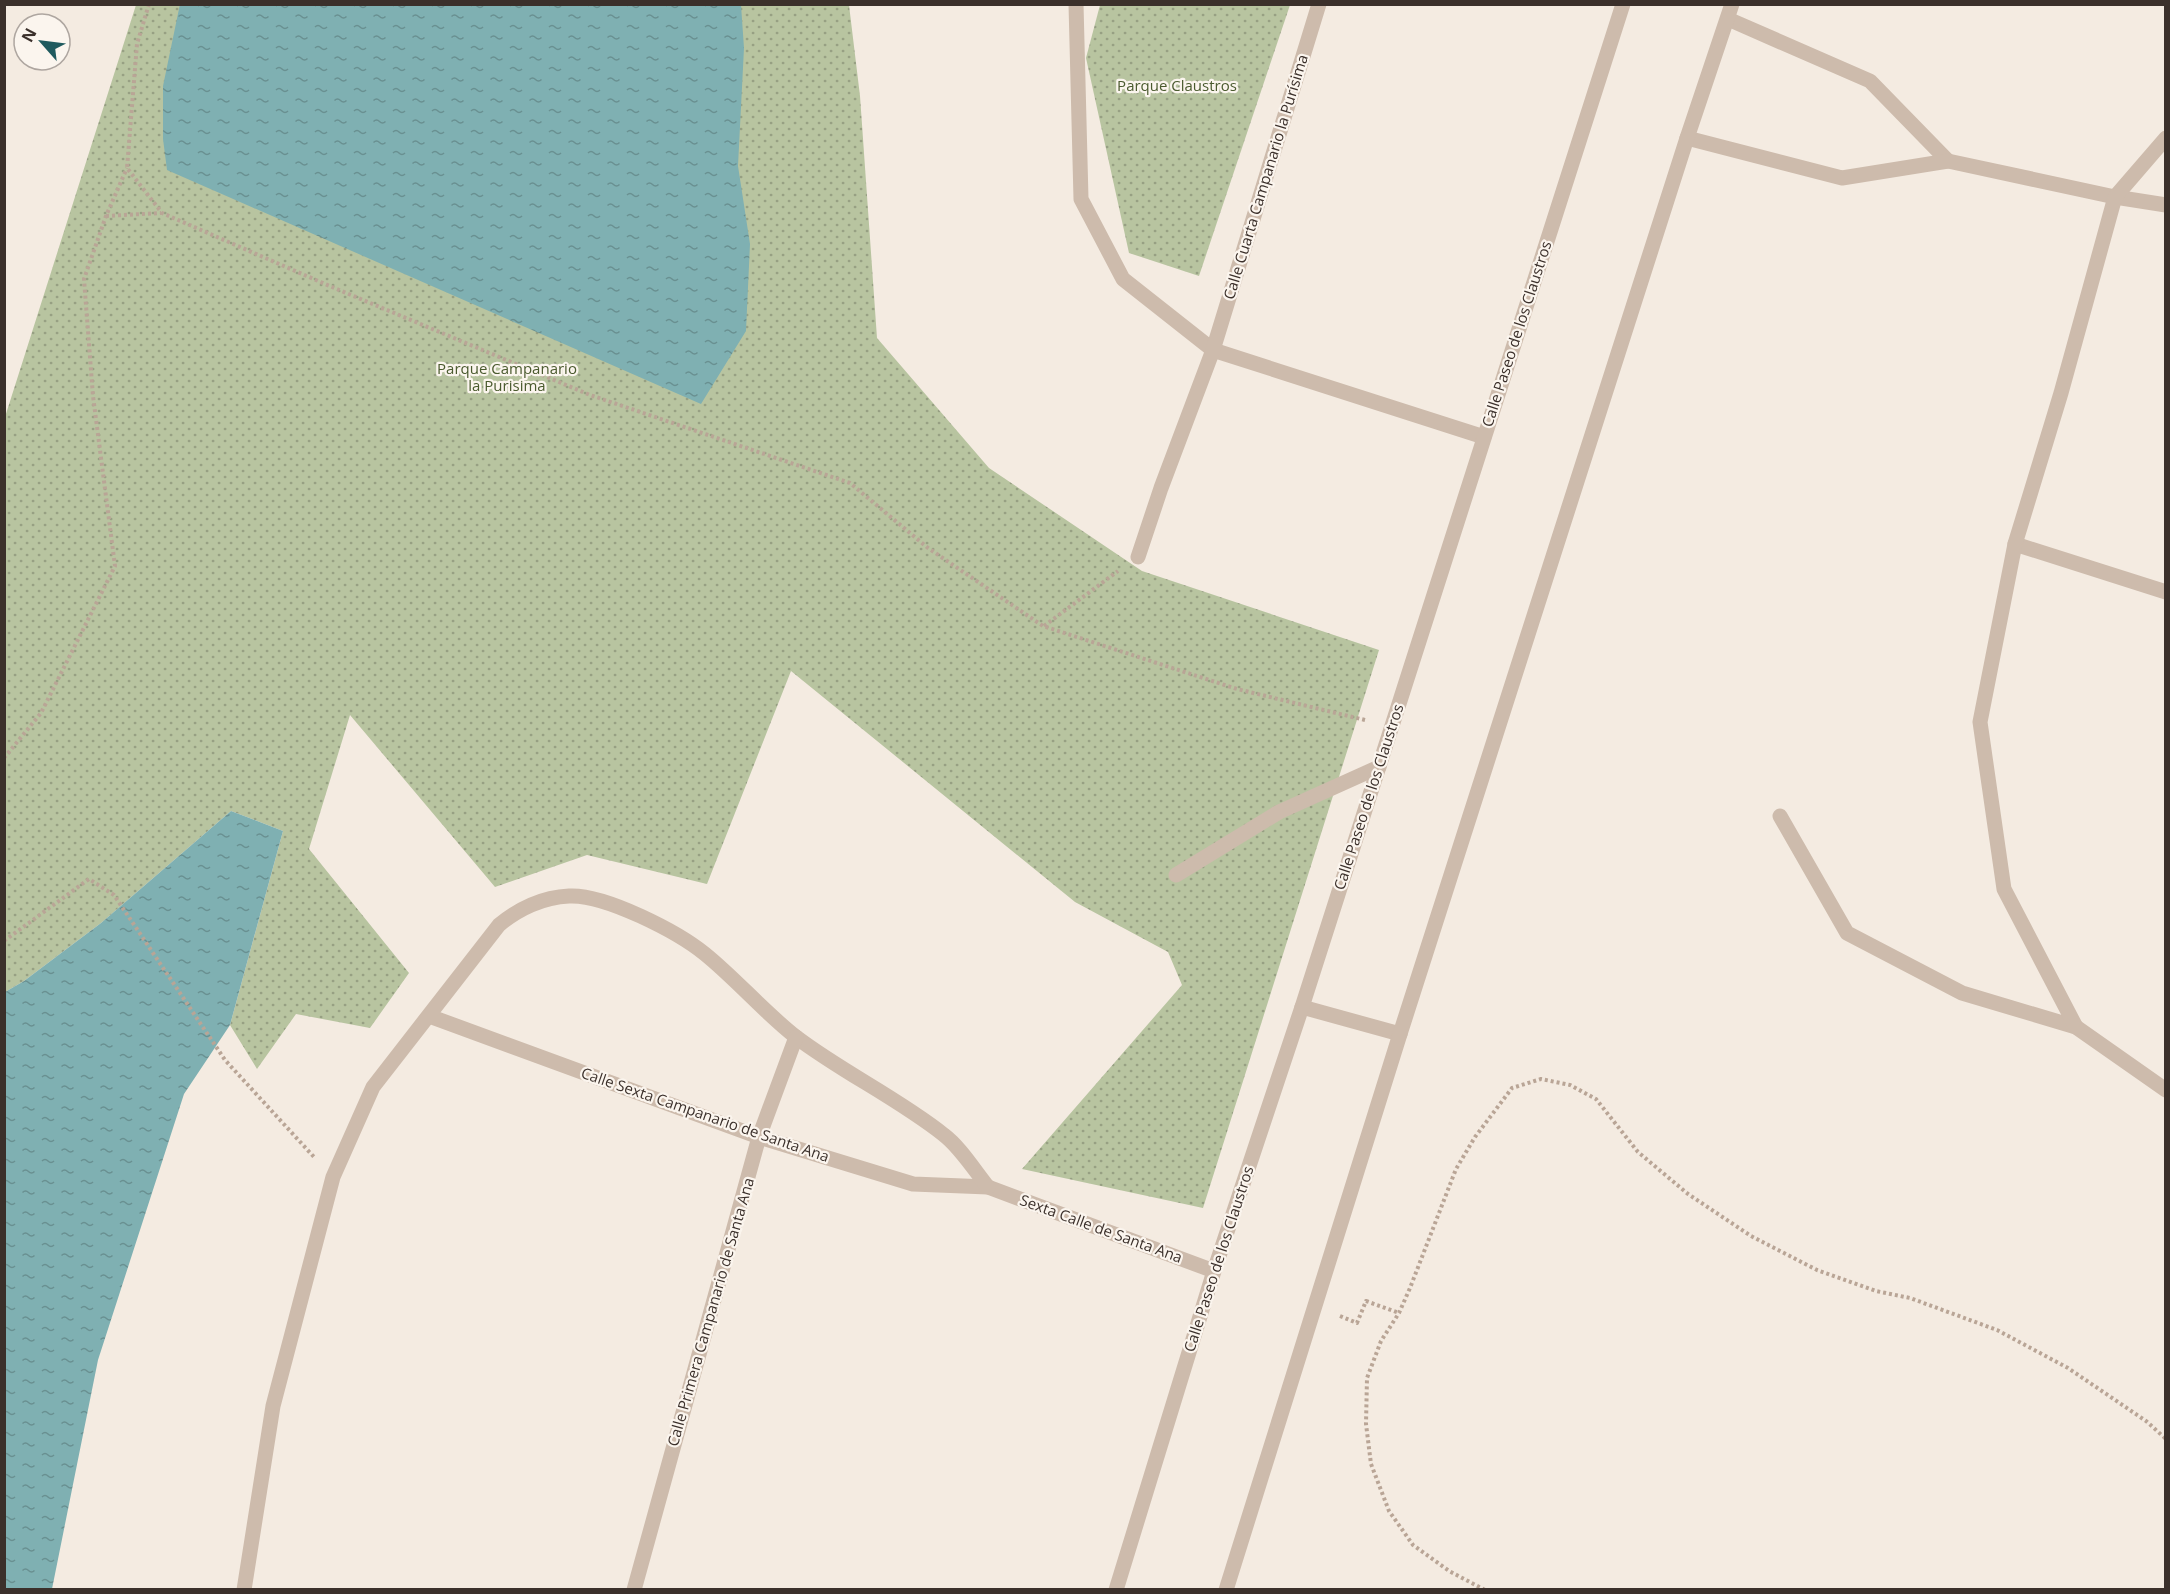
<svg xmlns="http://www.w3.org/2000/svg" width="2170" height="1594" font-family="'Open Sans',sans-serif">
  <style>
    .park { fill: url(#park-dots) }
    .water { fill: url(#water-ripples) }
    .lines { fill: none; stroke-linecap: round; stroke-linejoin: round }
    .path { stroke: #b9a596; stroke-width: 4; stroke-dasharray: 3 3; stroke-linecap: butt }
    .service { stroke: #cdbbac; stroke-width: 15 }
    .minor { stroke: #cdbbac; stroke-width: 15 }
    .labels { text-anchor: middle; stroke-width: 4.5; stroke-linejoin: round; paint-order: stroke }
    .park-label { font-size: 15px; fill: #4a5a2e; stroke: #fbf5ee }
    .street-label { font-size: 15px; fill: #3b302b; stroke: #fbf5ee }
  </style>
  <defs>
    <pattern id="park-dots" width="8" height="8" patternUnits="userSpaceOnUse" patternTransform="scale(1.5)"><rect width="8" height="8" fill="#b8c4a0"/><path d="M2 2h.1M6 6h.1" fill="none" stroke="#97a083" stroke-width="1.8" stroke-linecap="round"/></pattern>
    <pattern id="water-ripples" width="26" height="14" patternUnits="userSpaceOnUse" patternTransform="scale(1.5)"><rect width="26" height="14" fill="#7fb0b2"/><path d="M2 4q2-2 4 0t4 0M15 11q2-2 4 0t4 0" fill="none" stroke="#699091"/></pattern>
  </defs>
  <rect width="100%" height="100%" fill="#f4ebe1"/>
  <g class="park">
    <polygon points="136,5 849,5 860,96 877,338 989,468 1142,571 1379,650 1203,1208 1022,1169 1182,985 1168,952 1075,902 791,671 707,884 587,855 495,887 350,715 309,849 409,973 370,1028 296,1014 257,1069 230,1025 283,831 231,811 101,923 24,981 5,992 5,417"/>
    <polygon points="1100,5 1290,5 1199,276 1129,253 1086,58"/>
  </g>
  <g class="water">
    <polygon points="180,4 741,5 744,48 738,166 750,244 746,331 701,404 167,170 163,139 163,86"/>
    <polygon points="231,811 283,831 230,1025 184,1094 98,1360 52,1589 5,1589 5,992 24,981 101,923"/>
  </g>
  <g class="lines">
    <g class="path">
      <polyline points="149,4 137,44 127,168 162,213 332,287 590,395 850,483 928,548 1043,626 1237,689 1365,720"/>
      <polyline points="106,216 161,213"/>
      <polyline points="1044,626 1118,571"/>
      <polyline points="4,758 41,713 115,566 93,396 84,279 106,216 127,168"/>
      <polyline points="4,941 89,879 114,895 225,1060 314,1157"/>
      <polyline points="1340,1316 1357,1323 1366,1301 1399,1313"/>
      <polyline points="1485,1590 1449,1571 1413,1545 1389,1511 1371,1464 1366,1424 1367,1378 1381,1341 1399,1313 1410,1288 1456,1169 1475,1137 1512,1088 1541,1079 1570,1085 1596,1099 1638,1152 1688,1194 1751,1236 1817,1270 1876,1291 1910,1298 1997,1330 2068,1368 2146,1421 2166,1439"/>
    </g>
    <polyline class="service" points="1176,875 1279,812 1379,767"/>
    <g class="minor">
      <polyline points="1076,4 1081,199 1123,279 1213,350 1484,437"/>
      <polyline points="1728,19 1870,81 1948,161"/>
      <polyline points="1687,138 1842,178 1948,161 2115,197 2166,205"/>
      <polyline points="2015,544 2166,592"/>
      <polyline points="1138,557 1161,488 1213,350 1319,4"/>
      <polyline points="1780,816 1847,933 1962,993 2076,1027 2166,1090"/>
      <polyline points="1302,1007 1400,1034"/>
      <polyline points="429,1016 759,1137 913,1184 988,1187 1214,1271"/>
      <polyline points="2076,1027 2004,889 1980,722 2015,544 2061,393 2115,197 2166,138"/>
      <path d="M244 1590 273 1406 333 1177 373 1087 499 925C518 909 543 897 569 896 605 894 678 932 705 954 737 980 764 1012 796 1037 842 1072 899 1099 944 1135 960 1147 975 1171 988 1187"/>
      <polyline points="634,1590 759,1137 796,1037"/>
      <polyline points="1116,1590 1214,1271 1302,1007 1623,4"/>
      <polyline points="1226,1590 1400,1034 1687,138 1732,4"/>
    </g>
  </g>
  <g class="labels">
    <g class="park-label">
      <text x="1177" y="91">Parque Claustros</text>
      <text x="507" y="374">Parque Campanario<tspan x="507" dy="17">la Purisima</tspan></text>
    </g>
    <g class="street-label">
      <text transform="translate(1266 177) rotate(-73)" y="5">Calle Cuarta Campanario la Purísima</text>
      <text transform="translate(1517 334) rotate(-72)" y="5">Calle Paseo de los Claustros</text>
      <text transform="translate(1369 797) rotate(-72)" y="5">Calle Paseo de los Claustros</text>
      <text transform="translate(705 1115) rotate(19)" y="5">Calle Sexta Campanario de Santa Ana</text>
      <text transform="translate(1101 1229) rotate(20)" y="5">Sexta Calle de Santa Ana</text>
      <text transform="translate(1219 1259) rotate(-72)" y="5">Calle Paseo de los Claustros</text>
      <text transform="translate(711 1312) rotate(-74)" y="5">Calle Primera Campanario de Santa Ana</text>
    </g>
  </g>
  <rect width="2170" height="1594" fill="none" stroke="#3b302b" stroke-width="12"/>
  <g transform="translate(42 42) rotate(298)"><circle r="28" fill="#fbf5ee" stroke="#aea6a0" stroke-width="1.5"/>
  <path d="M0-4.5L10 22L0 15L-10 22Z" fill="#1f5a5e"/>
  <text y="-9" font-size="16" font-weight="bold" text-anchor="middle" fill="#3b302b">N</text>
  </g>
</svg>
